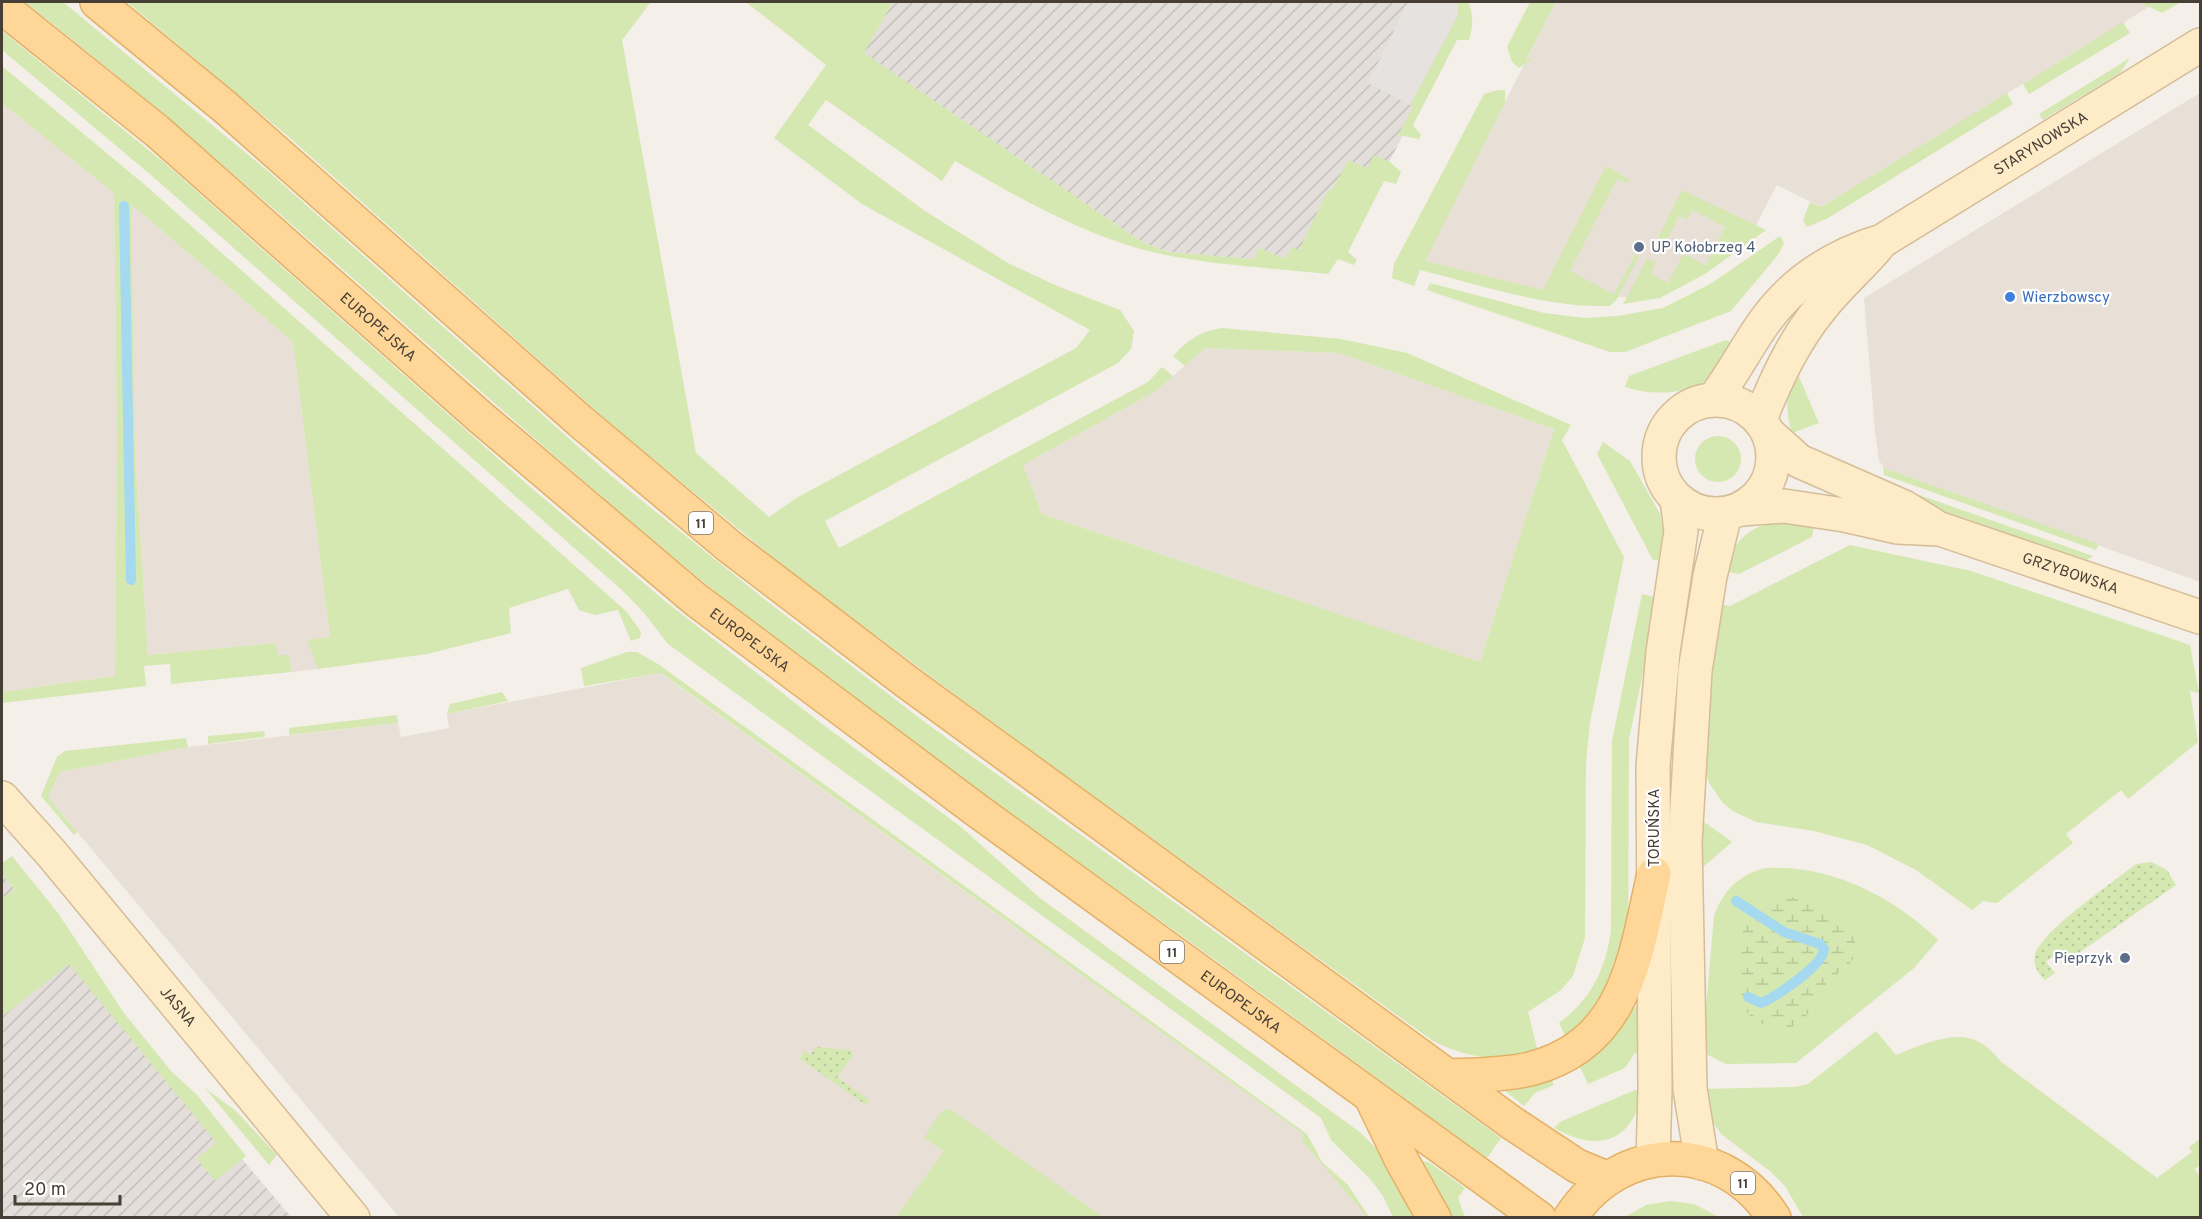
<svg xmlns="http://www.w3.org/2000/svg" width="2202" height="1219" font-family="Overpass,sans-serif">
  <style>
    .residential { fill: #e8e0d6 }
    .industrial { fill: url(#industrial-furrows) }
    .green { fill: #d5e8b1 }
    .wetland { fill: url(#wetland-marsh) }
    .garden { fill: url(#garden-dots) }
    .parking { fill: #e5e2e0 }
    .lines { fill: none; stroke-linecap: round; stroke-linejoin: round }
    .stream { stroke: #a4d9f0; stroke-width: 10 }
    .secondary-casing { stroke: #d4bd98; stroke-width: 36 }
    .primary-casing { stroke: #e3b166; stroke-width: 36 }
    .secondary { stroke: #feebc7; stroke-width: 33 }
    .primary { stroke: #fed697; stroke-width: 33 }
    .service-dot { fill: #5c6f8a; stroke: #fff; stroke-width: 2 }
    .shop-dot { fill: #3f7fe0; stroke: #fff; stroke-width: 2 }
    .labels { text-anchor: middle; stroke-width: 4.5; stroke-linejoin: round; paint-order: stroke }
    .shield { fill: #fff; stroke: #7e7972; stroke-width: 1.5 }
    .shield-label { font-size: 14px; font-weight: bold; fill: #473f36 }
    .street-label { font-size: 15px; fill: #473f36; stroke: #fff }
    .service-label { font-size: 15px; fill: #4e5e75; stroke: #fff; text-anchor: start }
    .shop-label { font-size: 15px; fill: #366cbe; stroke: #fff; text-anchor: start }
  </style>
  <defs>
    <pattern id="industrial-furrows" width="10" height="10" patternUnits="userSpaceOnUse" patternTransform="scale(1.5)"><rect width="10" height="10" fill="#e3ded9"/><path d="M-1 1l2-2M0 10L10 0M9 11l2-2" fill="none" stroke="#c4c0bb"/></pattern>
    <pattern id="wetland-marsh" width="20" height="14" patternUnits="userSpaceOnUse" patternTransform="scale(1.5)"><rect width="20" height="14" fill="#d5e8b1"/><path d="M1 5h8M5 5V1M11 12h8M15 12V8" fill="none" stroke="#b8c899"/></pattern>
    <pattern id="garden-dots" width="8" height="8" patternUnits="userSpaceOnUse" patternTransform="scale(1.5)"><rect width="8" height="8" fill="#d5e8b1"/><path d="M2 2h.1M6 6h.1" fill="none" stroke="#b8c899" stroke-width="1.8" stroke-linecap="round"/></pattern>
  </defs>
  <rect width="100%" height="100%" fill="#f4efe8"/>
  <g class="residential">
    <polygon points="1556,2 2157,2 1821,207 1777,185 1755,227 1723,255 1636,298 1543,291 1424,261"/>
    <polygon points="2200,93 2200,582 1886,469 1879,461 1875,431 1864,298"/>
    <polygon points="2,103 114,193 117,442 115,676 2,692"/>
    <polygon points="130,203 293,342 330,637 308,640 318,669 292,672 289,656 276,655 276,643 148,655 135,454"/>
    <polygon points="1205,348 1339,353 1554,429 1480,662 1042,514 1023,465 1156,391"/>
    <polygon points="660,673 1303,1134 1302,1141 1363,1211 1366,1217 399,1217 48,797 60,772 188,747 398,723 401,737 449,728 447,714"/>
  </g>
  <g class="industrial">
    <polygon points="893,2 1466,2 1469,10 1338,259 1324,265 1169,252 1142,242 863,53"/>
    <polygon points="2,874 15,890 291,1217 2,1217"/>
  </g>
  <g class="green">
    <path d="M25 2H63L269 172 610 475 768 602 926 723 1501 1138 1487 1158C1368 1072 1250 984 1130 899 998 805 864 712 738 610 495 414 271 194 25 2Z"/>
    <path d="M127 2H651L622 40 696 453 769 517 798 497 1076 348 1090 330 862 204 774 138 826 65 746 2H893L864 53 1142 242 1168 252 1253 259 1259 248 1285 259 1292 247 1299 250 1328 190 1332 191 1348 160 1367 168 1374 155 1390 162 1401 172 1396 184 1384 181 1348 252 1357 260 1354 265 1338 259 1328 274C1265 267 1198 265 1137 248 1072 229 1014 195 955 161L942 181 826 100 808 125 925 211 1008 263 1057 286 1120 310 1134 331 1131 349 1118 363 825 521 839 548 1148 382 1162 367 1173 376 1156 391 1023 465 1042 514 1480 662 1554 429 1339 353 1205 348 1185 366 1173 356C1188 340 1200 331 1222 328L1341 339 1407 353 1571 425 1562 440 1624 557 1590 722 1586 761 1585 938 1573 976 1561 990 1528 1012 1538 1052C1502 1063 1466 1058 1433 1041L1020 743 791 572 619 431 290 138Z"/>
    <path d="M1458 2H1468C1474 15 1473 26 1469 40H1457L1413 125 1421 135 1419 139 1398 135 1413 107 1410 105 1458 15Z"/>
    <polygon points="1530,2 1556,2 1527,58 1531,60 1519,68 1512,62 1507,47"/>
    <polygon points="2145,2 2181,2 2162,13 2143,4"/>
    <polygon points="2123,22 2130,33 2029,94 2023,84"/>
    <polygon points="2,31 167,165 529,486 665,601 818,721 961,827 1040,898 1361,1133 1391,1164 1420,1217 1393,1217 1383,1196 1371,1180 1331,1140 1321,1118 668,644 644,613 623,591 152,176 2,50"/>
    <polygon points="2130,58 2120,73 2043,120 2039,114"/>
    <polygon points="2,66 145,185 627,612 641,632 640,638 631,641 618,610 595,615 579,610 568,589 509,608 511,633 427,654 318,669 307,640 330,637 293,342 131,204 135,454 148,655 276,643 277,655 289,655 292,672 171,684 170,664 144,666 146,686 2,703 2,692 115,676 117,442 114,193 2,103"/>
    <path d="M1498 90H1505V103L1425 261 1543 290 1606 166 1629 179 1627 183 1617 179 1570 271 1614 294 1635 254 1639 256 1617 299 1610 306C1546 308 1481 285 1420 270L1414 286 1392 278 1394 264 1484 94Z"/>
    <polygon points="2007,93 2013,104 1828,218 1807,227 1803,220 1810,202 1821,207"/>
    <polygon points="1682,190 1766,230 1705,274 1660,298 1623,304 1647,259 1656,262 1651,274 1668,283 1683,254 1706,265 1725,227 1692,210 1687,220 1679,216 1664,246 1656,242"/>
    <polygon points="1780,236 1784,243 1778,255 1731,311 1625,352 1610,352 1427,290 1430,283 1544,313 1585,318 1617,316 1663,308 1712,283"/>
    <path d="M1726 340 1737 346C1729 355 1720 371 1710 378 1685 395 1653 396 1625 387L1629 376Z"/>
    <path d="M1793 374 1799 377 1819 423 1792 433C1785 411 1786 396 1793 374Z"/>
    <circle cx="1718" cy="459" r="23"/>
    <polygon points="1603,442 1630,461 1660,514 1665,539 1666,561 1653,560 1597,454"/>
    <polygon points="1883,466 1886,469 2099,544 2096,550 1884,475"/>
    <polygon points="1868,477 2093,556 2087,560 1943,514"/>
    <path d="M1778 521 1815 523 1812 537 1739 574 1724 571C1736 540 1744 529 1778 521Z"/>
    <polygon points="1850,545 1971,571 2190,645 2199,693 2190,691 2198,742 2128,799 2121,790 2066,834 2073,843 1997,903 1983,901 1972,910 1916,870 1867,845 1814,831 1756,822 1733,811 1723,803 1709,783 1703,763 1718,604 1730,606"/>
    <path d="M1642 594 1659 598 1629 739 1628 939 1609 997 1567 1039 1559 1023C1591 999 1605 971 1611 931L1612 741Z"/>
    <polygon points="627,652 637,652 658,664 1307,1134 1322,1162 1348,1185 1369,1217 1366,1217 1362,1211 1302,1141 1303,1134 661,673 584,686 581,668"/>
    <polygon points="502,692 508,701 447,714 450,704"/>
    <polygon points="397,715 398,723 289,735 289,728"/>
    <polygon points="264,731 265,737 208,744 208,736"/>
    <polygon points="186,738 188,747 60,772 48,797 77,832 74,835 41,796 57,757 65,751"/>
    <polygon points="1700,819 1732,842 1702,868"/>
    <polygon points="12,856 58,913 124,1013 171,1071 197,1095 246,1156 215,1181 197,1159 216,1142 69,964 2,1017 2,897 15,890 2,874 2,863"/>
    <path d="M1765 868C1831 865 1892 896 1938 940L1914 968 1796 1063 1726 1064 1702 1052 1714 916C1723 890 1739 875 1765 868Z"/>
    <polygon points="1636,1006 1639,1007 1643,1053 1635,1053 1625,1068 1588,1084 1578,1063 1612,1038"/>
    <path d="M1876 1031 1896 1055C1935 1040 1971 1021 2000 1061L2157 1178 2192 1152 2189 1147 2200 1139V1165L2195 1169 2200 1177V1217H1803L1785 1186 1771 1172 1721 1134 1710 1118 1702 1089 1794 1087 1808 1084Z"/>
    <polygon points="1550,1076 1554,1085 1535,1093 1524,1106 1505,1091 1505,1088"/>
    <polygon points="205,1088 236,1111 277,1155 269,1165"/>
    <path d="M1644 1089C1632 1141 1601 1154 1554 1128L1560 1122 1635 1090Z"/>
    <polygon points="947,1109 950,1109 1103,1217 896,1217 944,1151 924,1138 940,1113"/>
    <polygon points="1423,1161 1430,1163 1465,1188 1458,1198 1465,1217 1445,1217 1422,1163"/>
    <polygon points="1670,1201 1694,1204 1719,1217 1625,1217 1646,1205"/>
  </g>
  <path class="wetland" d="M1792 897C1812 905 1870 929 1853 959 1846 971 1833 974 1826 984 1808 1009 1806 1037 1766 1025 1752 1021 1746 1014 1742 1000 1742 951 1727 902 1792 897Z"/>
  <g class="garden">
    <path d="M2151 862 2167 870 2176 885 2066 962 2058 952 2046 962 2055 973 2045 980C2038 974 2033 965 2035 955 2040 932 2115 881 2136 864Z"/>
    <polygon points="816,1047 852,1050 853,1055 837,1077 869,1100 866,1105 799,1058 805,1051 810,1055"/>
  </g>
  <polygon class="parking" points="1408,2 1458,2 1458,15 1410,105 1368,83"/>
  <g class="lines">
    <g class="stream">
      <polyline points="124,206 131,580"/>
      <path d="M1736 901 1784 932 1820 944 1824 949C1824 965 1775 997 1761 1003L1748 997"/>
    </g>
    <g class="secondary-casing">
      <g id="secondary">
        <path id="s1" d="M1714 399C1733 374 1747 346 1765 321 1794 281 1835 255 1882 241L2200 45"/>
        <circle cx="1716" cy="457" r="57"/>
        <path d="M1760 419C1776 380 1793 342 1820 309 1837 287 1859 268 1877 247"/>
        <polyline points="1770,435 1799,461 1904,507 1933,525"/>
        <path id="s2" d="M1741 509 1784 506 1844 515 1897 527 1940 529 2200 617"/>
        <path id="s3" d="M2 798 52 854 353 1218"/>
        <polyline points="1653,1160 1655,1089 1653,766 1663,652 1681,531 1677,499"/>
        <polyline points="1702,1163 1690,1089 1685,842 1695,671 1710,576 1725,514"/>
      </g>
    </g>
    <g class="primary-casing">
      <g id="primary">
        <polyline points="97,2 225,107 580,421 730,547 907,682 1512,1123 1577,1166 1606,1178"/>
        <path id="s4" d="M2 7 157 131 480 417 695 599 975 809 1539 1218"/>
        <path d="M1448 1076C1475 1075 1504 1075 1530 1069 1627 1044 1635 957 1654 874"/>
        <polyline points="1372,1099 1401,1159 1434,1218"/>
        <path d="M1570 1218C1620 1140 1724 1138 1774 1218"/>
      </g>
    </g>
    <use href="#secondary" class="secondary"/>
    <use href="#primary" class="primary"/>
  </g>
  <g class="service-dot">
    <circle cx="1639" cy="247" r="6"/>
    <circle cx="2125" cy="958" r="6"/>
  </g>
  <circle class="shop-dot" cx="2010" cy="297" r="6"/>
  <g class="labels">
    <g class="shield">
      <rect x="689" y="512" width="24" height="22" rx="4.5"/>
      <rect x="1160" y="941" width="24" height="22" rx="4.5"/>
      <rect x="1731" y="1172" width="24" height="22" rx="4.5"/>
    </g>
    <g class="shield-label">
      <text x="701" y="528">11</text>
      <text x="1172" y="957">11</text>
      <text x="1743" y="1188">11</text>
    </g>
    <g class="street-label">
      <text dy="5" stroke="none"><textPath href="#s1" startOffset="424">STARYNOWSKA</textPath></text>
      <text dy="5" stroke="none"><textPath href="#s4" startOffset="494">EUROPEJSKA</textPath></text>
      <text dy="5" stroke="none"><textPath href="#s2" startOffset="339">GRZYBOWSKA</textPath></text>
      <text dy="5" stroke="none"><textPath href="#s4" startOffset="980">EUROPEJSKA</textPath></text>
      <text transform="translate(1654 828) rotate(-90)" y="5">TORUŃSKA</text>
      <text dy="5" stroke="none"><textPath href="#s4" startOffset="1590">EUROPEJSKA</textPath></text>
      <text dy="5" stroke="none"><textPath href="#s3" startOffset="273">JASNA</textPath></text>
    </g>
    <g class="service-label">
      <text x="1651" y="252">UP Kołobrzeg 4</text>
      <text x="2113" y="963" text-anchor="end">Pieprzyk</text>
    </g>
    <g class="shop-label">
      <text x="2022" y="302">Wierzbowscy</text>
    </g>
  </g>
  <rect width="2202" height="1219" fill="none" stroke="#473f36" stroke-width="6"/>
  <path d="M15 1195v9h105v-9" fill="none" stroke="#473f36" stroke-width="3"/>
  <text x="24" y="1195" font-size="18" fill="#473f36" stroke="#ffffff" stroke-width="4.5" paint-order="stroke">20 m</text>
</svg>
